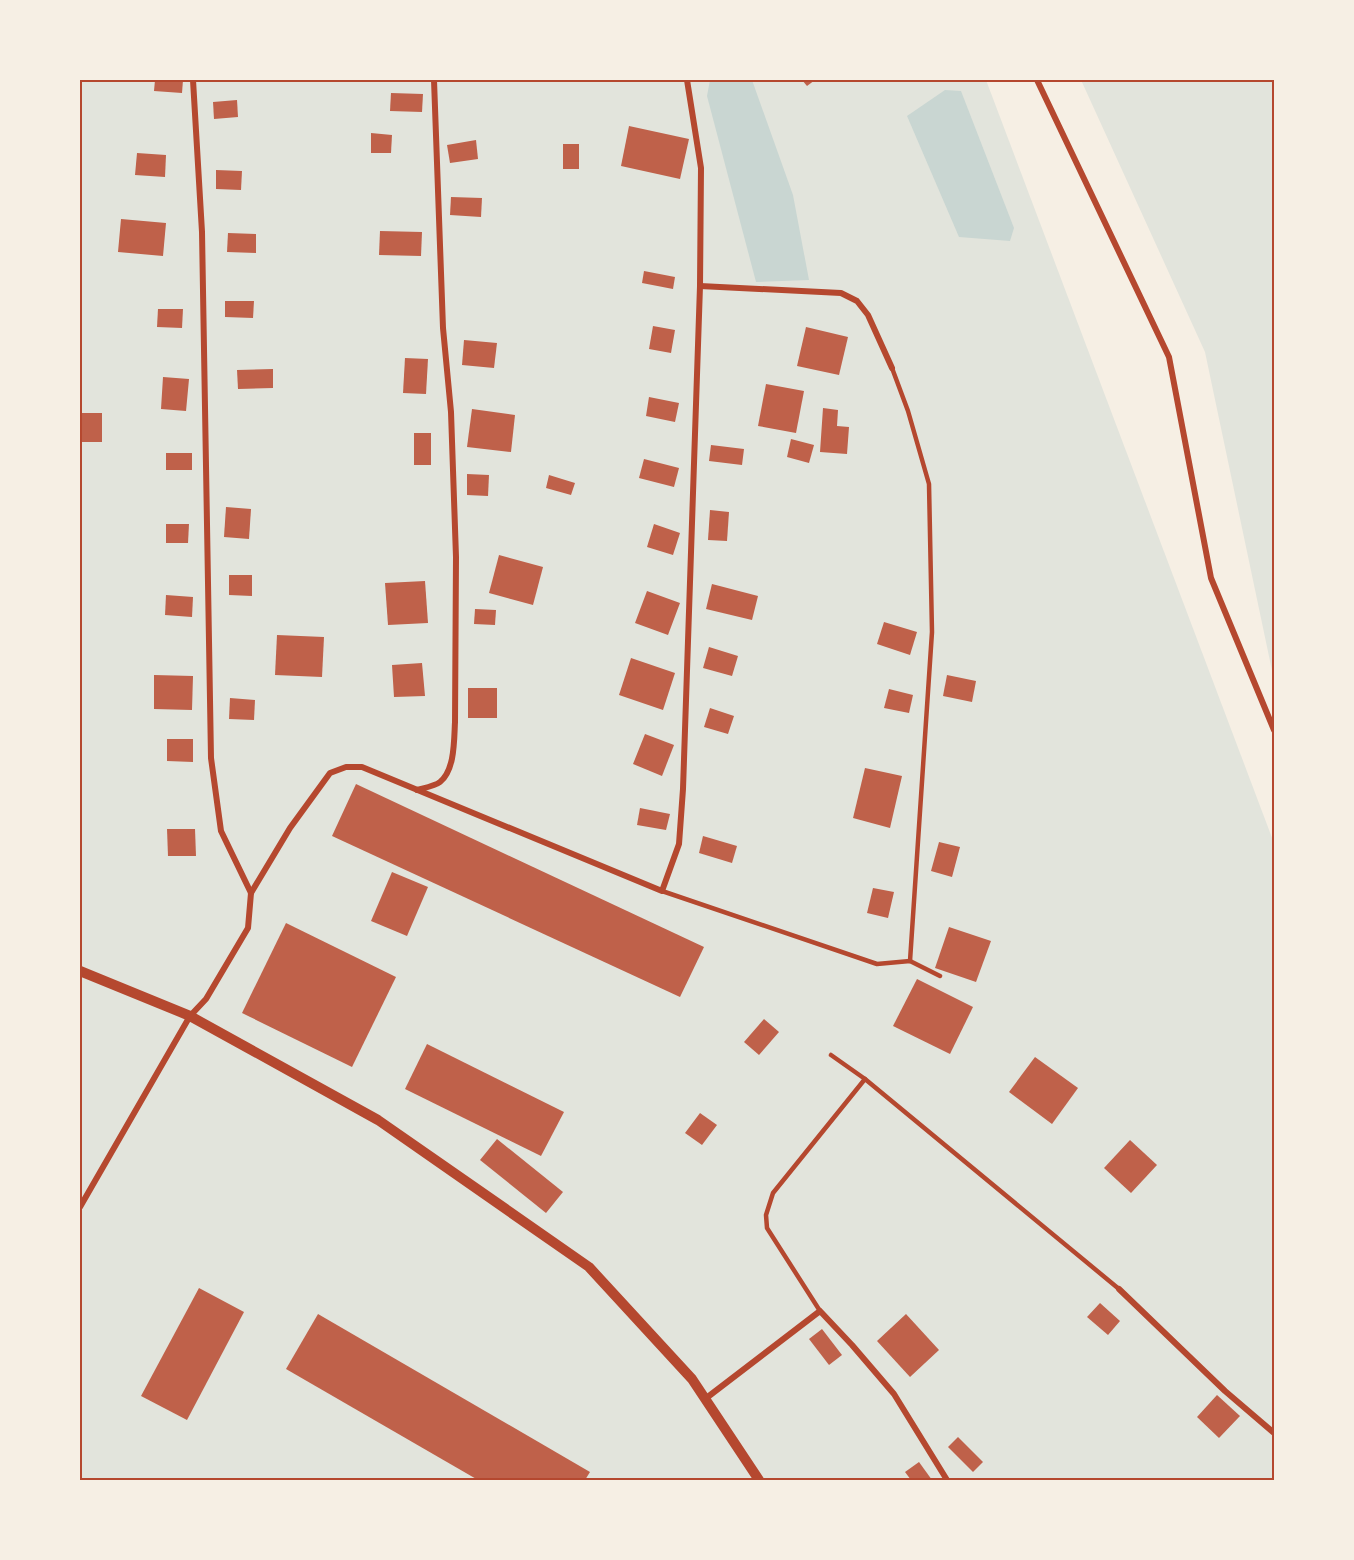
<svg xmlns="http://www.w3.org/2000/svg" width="1354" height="1560" font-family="'Fira Sans Condensed',sans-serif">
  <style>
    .green { fill: #e2e4dc }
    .water { fill: #c9d6d2 }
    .building { fill: #bf614a }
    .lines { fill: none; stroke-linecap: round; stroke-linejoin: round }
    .service { stroke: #b5482f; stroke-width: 4.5 }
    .minor { stroke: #b5482f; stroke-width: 6 }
    .tertiary { stroke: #b5482f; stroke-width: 10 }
    .neatline { fill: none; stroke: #b5482f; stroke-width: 2 }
  </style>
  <rect width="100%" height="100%" fill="#f6efe4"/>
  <g class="green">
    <polygon points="80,80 986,80 1274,843 1274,1480 80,1480"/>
    <polygon points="1081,80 1274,80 1274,680 1205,352"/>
  </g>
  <g class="water">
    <polygon points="710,80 752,80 793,195 809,280 756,282 707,96"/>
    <polygon points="945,90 961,91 1014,228 1010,241 959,237 907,116"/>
  </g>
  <g class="building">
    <polygon points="155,80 183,80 182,93 154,91"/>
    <polygon points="802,80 815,80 807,86"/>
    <polygon points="391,93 423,94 422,112 390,111"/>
    <polygon points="237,100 238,117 214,119 213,102"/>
    <polygon points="629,126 689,139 680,179 621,166"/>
    <polygon points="371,133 392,135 391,153 371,153"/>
    <polygon points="476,140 478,159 450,163 447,145"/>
    <rect x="563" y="144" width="16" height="25"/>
    <polygon points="137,153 166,155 165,177 135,175"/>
    <polygon points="216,170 242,171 241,190 216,189"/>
    <polygon points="451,197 482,198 481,217 450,215"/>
    <polygon points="121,219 166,223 163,256 118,252"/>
    <polygon points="380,231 422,232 421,256 379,255"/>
    <polygon points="228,233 256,234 256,253 227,252"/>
    <polygon points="644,271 675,277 673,289 642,283"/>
    <polygon points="225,301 254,301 253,318 225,317"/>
    <polygon points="158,309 183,309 182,328 157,327"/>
    <polygon points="653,326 675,330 671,353 649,349"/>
    <polygon points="806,327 848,337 839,375 797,366"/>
    <polygon points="464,340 497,343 494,368 462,365"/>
    <polygon points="405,358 428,359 426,394 403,393"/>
    <polygon points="273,369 273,388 238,389 237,370"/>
    <polygon points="163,377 189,379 186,411 161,409"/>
    <polygon points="766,384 804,391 796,433 758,426"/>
    <polygon points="649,397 679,403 675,422 646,416"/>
    <polygon points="823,408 838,410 837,426 849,427 847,454 820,452"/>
    <polygon points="472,409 515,415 511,452 467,447"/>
    <rect x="80" y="413" width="22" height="29"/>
    <rect x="414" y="433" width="17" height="32"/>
    <polygon points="791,439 814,445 809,463 787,457"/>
    <polygon points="711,445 744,449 742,465 709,461"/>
    <rect x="166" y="453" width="26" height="17"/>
    <polygon points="644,459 679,468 674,487 639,478"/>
    <polygon points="467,474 489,475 488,496 467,495"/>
    <polygon points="549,475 575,483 571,495 546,488"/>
    <polygon points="226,507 251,509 249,539 224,537"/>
    <polygon points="710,510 729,512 727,541 708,540"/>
    <polygon points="166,524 189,524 188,543 166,543"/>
    <polygon points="654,524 680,533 673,555 647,547"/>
    <polygon points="499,555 543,567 533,605 489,593"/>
    <polygon points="229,575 252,575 252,596 229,595"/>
    <polygon points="425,581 428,623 388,625 385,583"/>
    <polygon points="712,584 758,596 752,620 706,609"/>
    <polygon points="647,591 680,603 668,635 635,623"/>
    <polygon points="166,595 193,597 192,617 165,615"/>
    <polygon points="475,609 496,610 495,625 474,624"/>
    <polygon points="884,622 917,632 910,655 877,644"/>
    <polygon points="277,635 324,637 322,677 275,675"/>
    <polygon points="709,647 738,656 732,676 703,668"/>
    <polygon points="631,658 675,673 663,710 619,695"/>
    <polygon points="422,663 425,696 394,697 392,665"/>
    <polygon points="154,675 193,676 192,710 154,709"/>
    <polygon points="947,675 976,681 972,702 943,696"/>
    <rect x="468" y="688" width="29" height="30"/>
    <polygon points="889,689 913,695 909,713 884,708"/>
    <polygon points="230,698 255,700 254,720 229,719"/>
    <polygon points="710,708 734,716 728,734 704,727"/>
    <polygon points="645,734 674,745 662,776 633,764"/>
    <polygon points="167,739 193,739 193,762 167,761"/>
    <polygon points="865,768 902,776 890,828 853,818"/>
    <polygon points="356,784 704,947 680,997 332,836"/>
    <polygon points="640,808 670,814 666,830 637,825"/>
    <polygon points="167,829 195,829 196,856 168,856"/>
    <polygon points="703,836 737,846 732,863 699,853"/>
    <polygon points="939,842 960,847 952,877 931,871"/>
    <polygon points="392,872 428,887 407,936 371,921"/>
    <polygon points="873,888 894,892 888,918 867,913"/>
    <polygon points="286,923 396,977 352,1067 242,1013"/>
    <polygon points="949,927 991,941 976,982 935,968"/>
    <polygon points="917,979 973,1007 950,1054 893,1026"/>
    <polygon points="764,1019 779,1032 759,1055 744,1042"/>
    <polygon points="427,1044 564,1112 541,1156 405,1089"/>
    <polygon points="1035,1057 1078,1088 1052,1124 1009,1092"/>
    <polygon points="700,1113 717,1125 702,1145 685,1133"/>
    <polygon points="497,1139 563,1192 546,1213 480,1160"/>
    <polygon points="1130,1140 1157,1165 1131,1193 1104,1168"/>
    <polygon points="199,1288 244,1312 187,1420 141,1396"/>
    <polygon points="1100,1303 1120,1321 1108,1335 1087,1317"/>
    <polygon points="318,1314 590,1472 585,1480 478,1480 286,1369"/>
    <polygon points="906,1314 939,1350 910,1377 877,1341"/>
    <polygon points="822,1329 842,1355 829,1365 809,1339"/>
    <polygon points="1217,1395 1240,1416 1219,1438 1197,1417"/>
    <polygon points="958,1437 983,1462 973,1472 948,1447"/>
    <polygon points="919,1462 932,1480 911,1480 905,1472"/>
  </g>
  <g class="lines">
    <g class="service">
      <polyline points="892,368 908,411 929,484 932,632 910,961"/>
      <polyline points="662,891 877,964 910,961 940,976"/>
      <polyline points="831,1055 865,1079 1119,1289"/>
      <polyline points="820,1311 767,1228 766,1215 773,1193 865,1079"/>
    </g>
    <g class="minor">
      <polyline points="1037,80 1169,357 1211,578 1274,730"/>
      <polyline points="700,286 841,293 857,301 868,315 892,368"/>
      <path d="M417 790C424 788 435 786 440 782 455 770 454 740 455 722L456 557 451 412 443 328 434 80"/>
      <polyline points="251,893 290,828 330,773 346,767 362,767 662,891 679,844 683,789 700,286 701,168 687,80"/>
      <polyline points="80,1207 190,1016 206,999 248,928 251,893 221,831 211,758 202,232 193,80"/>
      <polyline points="1119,1289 1225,1391 1274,1433"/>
      <polyline points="705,1399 820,1311 852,1345 894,1394 947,1480"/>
    </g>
    <polyline class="tertiary" points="80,971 190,1016 378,1120 589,1267 692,1379 759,1480"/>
  </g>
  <rect width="1354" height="1560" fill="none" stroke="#f6efe4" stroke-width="162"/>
  <rect x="81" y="81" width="1192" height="1398" class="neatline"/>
</svg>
